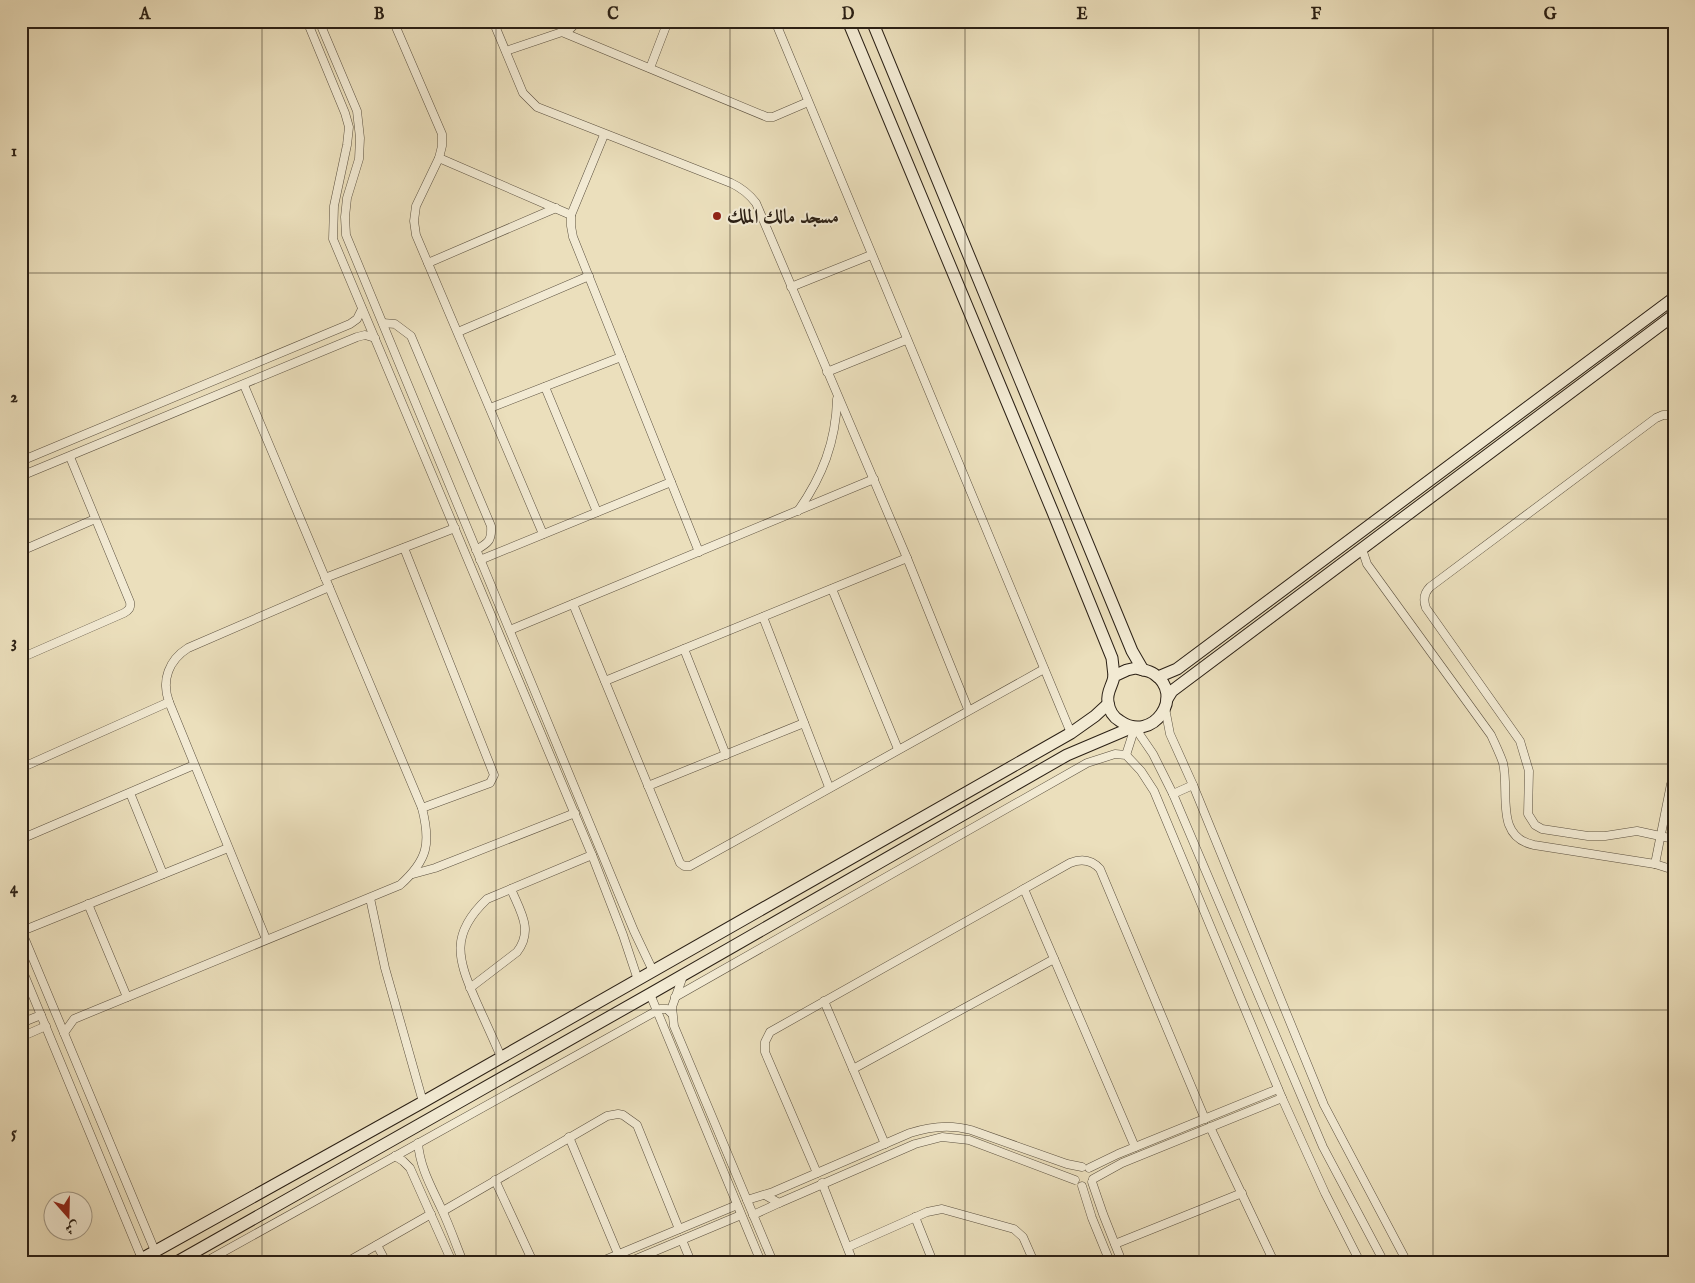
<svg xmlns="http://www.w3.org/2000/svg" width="1695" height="1283" font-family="'IM FELL English',Amiri,serif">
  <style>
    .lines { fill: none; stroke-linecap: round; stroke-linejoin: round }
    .street-casing { stroke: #5b503f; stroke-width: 9 }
    .secondary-casing { stroke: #2b2015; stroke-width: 13 }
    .street { stroke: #f2ead3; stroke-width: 8 }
    .secondary { stroke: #f2ead3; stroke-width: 11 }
    .grid { fill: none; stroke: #2b2015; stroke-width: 1; stroke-opacity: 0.55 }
    .poi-dot { fill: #8f2418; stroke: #f2ead3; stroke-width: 2 }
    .labels { text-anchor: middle; stroke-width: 4; stroke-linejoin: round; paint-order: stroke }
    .poi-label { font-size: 20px; font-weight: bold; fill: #2b2015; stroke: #f2ead3; text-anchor: start }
    .neatline { fill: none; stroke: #2b2015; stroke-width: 2 }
    .grid-label { font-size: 16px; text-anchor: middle; font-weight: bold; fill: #2b2015 }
  </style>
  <rect width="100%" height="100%" fill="#ebdfbc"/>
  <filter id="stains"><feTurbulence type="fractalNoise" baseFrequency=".004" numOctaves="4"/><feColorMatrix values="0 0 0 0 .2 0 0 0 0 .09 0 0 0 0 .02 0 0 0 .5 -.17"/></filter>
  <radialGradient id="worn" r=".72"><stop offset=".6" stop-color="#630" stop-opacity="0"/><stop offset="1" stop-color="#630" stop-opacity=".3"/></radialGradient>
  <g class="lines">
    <g class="street-casing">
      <g id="street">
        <polyline points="307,21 345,113 349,127 347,145 334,206 333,239 592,855 623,935 638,980"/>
        <polyline points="319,21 357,111 360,138 359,159 347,198 345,217 346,235 634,931 653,971"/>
        <polyline points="396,21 395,25 442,134 442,146 439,158 416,206 414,221 416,235 543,534"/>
        <path d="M493 21 523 93 537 107 731 183C742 188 749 194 756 203L907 558 968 709"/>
        <polyline points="775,21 1071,733"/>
        <polyline points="562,32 767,117 773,117 808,102"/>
        <polyline points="506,51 562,32 570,29 578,21"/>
        <polyline points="650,68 668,21"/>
        <polyline points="604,135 571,215 571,226 573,237 699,552"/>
        <polyline points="439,158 571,215"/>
        <polyline points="428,263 556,208"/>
        <polyline points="791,287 871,255"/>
        <path d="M383 323 395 324 411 336 491 526C492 541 488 543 476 550"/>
        <polyline points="458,332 589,276"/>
        <polyline points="827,372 906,340"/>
        <polyline points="545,387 597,512"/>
        <polyline points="490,408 621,357"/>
        <path d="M1674 415H1663L1656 418 1430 587C1424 593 1423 600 1426 608L1520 741 1529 771 1528 814 1535 825 1542 829 1588 836H1605L1637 831 1674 839"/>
        <polyline points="21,461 350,324 357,319 362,309"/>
        <polyline points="21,476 357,337 365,335 375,338"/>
        <path d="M798 511C822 477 836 442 837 399"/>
        <polyline points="404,548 494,775 490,783 422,808"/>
        <path d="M1362 549 1367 564 1491 735C1495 744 1500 754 1503 763 1510 792 1494 837 1534 845L1655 864 1674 870"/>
        <polyline points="21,551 95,519"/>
        <polyline points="480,560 671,482"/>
        <polyline points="325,578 455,528"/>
        <polyline points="832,589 898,749"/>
        <polyline points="573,604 680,863 684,866 690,866 1044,669"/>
        <polyline points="763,617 829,787"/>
        <polyline points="510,630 874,479"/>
        <polyline points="684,649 726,755"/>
        <path d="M21 658 124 613C129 610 131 608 130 602L70 457"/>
        <polyline points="605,681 907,558"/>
        <polyline points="1165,708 1170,734 1193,785 1324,1105 1407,1262"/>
        <polyline points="1138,727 1140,735 1153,754 1173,794 1323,1147 1384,1262"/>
        <polyline points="1126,755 1135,727"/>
        <polyline points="21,768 169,702"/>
        <polyline points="648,786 804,723"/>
        <polyline points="130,793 163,874"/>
        <polyline points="1173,794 1193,785"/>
        <polyline points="21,839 194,765"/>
        <polyline points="1655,864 1671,784"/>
        <polyline points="1671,869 1674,852"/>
        <polyline points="413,874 435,868 575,813"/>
        <polyline points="1024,889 1135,1147"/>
        <polyline points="370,898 385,968 423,1102"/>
        <polyline points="88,904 127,997"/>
        <polyline points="21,930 155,1251"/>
        <polyline points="22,931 228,848"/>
        <path d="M266 939 169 702C161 680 169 660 188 648L329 587"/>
        <polyline points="21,967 142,1259"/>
        <polyline points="683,976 672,1007 674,1026 773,1262"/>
        <path d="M470 988 517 952C534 930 520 911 511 889"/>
        <polyline points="650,994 761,1262"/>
        <polyline points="675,997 1087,763 1115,754 1126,755 1141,771 1154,791 1282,1098 1325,1193 1360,1262"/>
        <polyline points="824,1001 885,1144"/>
        <polyline points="21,1023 41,1015"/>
        <path d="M64 1033 74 1019 400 885C428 860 431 843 422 808L244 385"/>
        <polyline points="21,1037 46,1026"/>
        <path d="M501 1057C493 1038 484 1019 476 1001 457 958 450 934 487 899L592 855"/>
        <polyline points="853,1069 1054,959"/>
        <polyline points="1210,1127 1274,1262"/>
        <polyline points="569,1137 618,1254"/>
        <path d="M418 1143C420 1168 432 1188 442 1210 450 1227 456 1245 463 1262"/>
        <polyline points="395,1156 403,1161 410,1168 452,1262"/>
        <polyline points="1089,1168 1118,1154 1278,1089"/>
        <path d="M817 1173 765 1052V1042L770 1032 1070 863C1082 858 1092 860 1100 869L1205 1119"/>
        <polyline points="1093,1179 1122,1163 1282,1098"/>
        <polyline points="495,1180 533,1262"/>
        <polyline points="1092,1182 1103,1214 1122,1262"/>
        <polyline points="822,1183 853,1262"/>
        <polyline points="1082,1186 1092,1218 1110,1262"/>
        <polyline points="765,1195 779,1203 915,1144 942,1137 969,1140 1075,1180"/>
        <path d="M747 1200 773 1192 910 1133C931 1126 950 1124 971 1130L1067 1164 1082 1167"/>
        <polyline points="443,1211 607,1116 618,1114 623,1115 637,1125 679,1229"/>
        <polyline points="753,1215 779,1203"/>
        <polyline points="915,1217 933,1262"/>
        <polyline points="682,1240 691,1262"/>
        <polyline points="1115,1244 1242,1193"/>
        <polyline points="377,1245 386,1262"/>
        <polyline points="848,1247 927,1212 942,1209 1014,1229 1023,1237 1034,1262"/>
        <polyline points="205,1262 660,1009 667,1009 672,1014"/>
        <polyline points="347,1262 431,1214"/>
        <polyline points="600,1262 737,1205"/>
        <polyline points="629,1262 741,1215"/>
      </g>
    </g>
    <g class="secondary-casing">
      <g id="secondary">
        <polyline points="848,21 1052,510 1112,658 1114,676"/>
        <polyline points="872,21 1132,651 1143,670"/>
        <path d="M1136 668C1142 670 1149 670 1154 674 1186 695 1153 744 1120 721 1113 717 1109 710 1108 702 1106 692 1113 685 1114 676L1127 670Z"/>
        <polyline points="1158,677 1177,669 1674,298"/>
        <polyline points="1167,699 1172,691 1184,682 1674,315"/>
        <polyline points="136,1262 423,1102 1071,733 1095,716 1108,704"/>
        <polyline points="177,1262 650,994 1067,755 1133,727"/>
      </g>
    </g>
    <use href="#street" class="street"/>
    <use href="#secondary" class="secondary"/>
  </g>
  <path class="grid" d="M262 21V1262M496 21V1262M730 21V1262M965 21V1262M1199 21V1262M1433 21V1262M21 273H1674M21 519H1674M21 764H1674M21 1010H1674"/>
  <circle class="poi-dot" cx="717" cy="216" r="5"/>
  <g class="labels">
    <g class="poi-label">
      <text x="727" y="223">مسجد مالك الملك</text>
    </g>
  </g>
  <rect width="1695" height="1283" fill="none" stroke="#ebdfbc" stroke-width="55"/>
  <g transform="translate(68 1216) rotate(160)"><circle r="24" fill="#f2ead3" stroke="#a29987"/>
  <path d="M0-4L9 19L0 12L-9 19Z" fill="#8f2418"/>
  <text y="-8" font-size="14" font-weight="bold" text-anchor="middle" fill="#2b2015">ش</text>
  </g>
  <rect x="28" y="28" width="1640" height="1228" class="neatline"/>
  <g class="grid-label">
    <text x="145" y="19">A</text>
    <text x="379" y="19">B</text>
    <text x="613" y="19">C</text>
    <text x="848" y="19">D</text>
    <text x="1082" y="19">E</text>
    <text x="1316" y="19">F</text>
    <text x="1550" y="19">G</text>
    <text x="14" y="156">1</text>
    <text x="14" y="402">2</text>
    <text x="14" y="647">3</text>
    <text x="14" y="893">4</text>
    <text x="14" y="1138">5</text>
  </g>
  <rect width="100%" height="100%" filter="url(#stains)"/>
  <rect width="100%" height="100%" fill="url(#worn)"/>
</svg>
